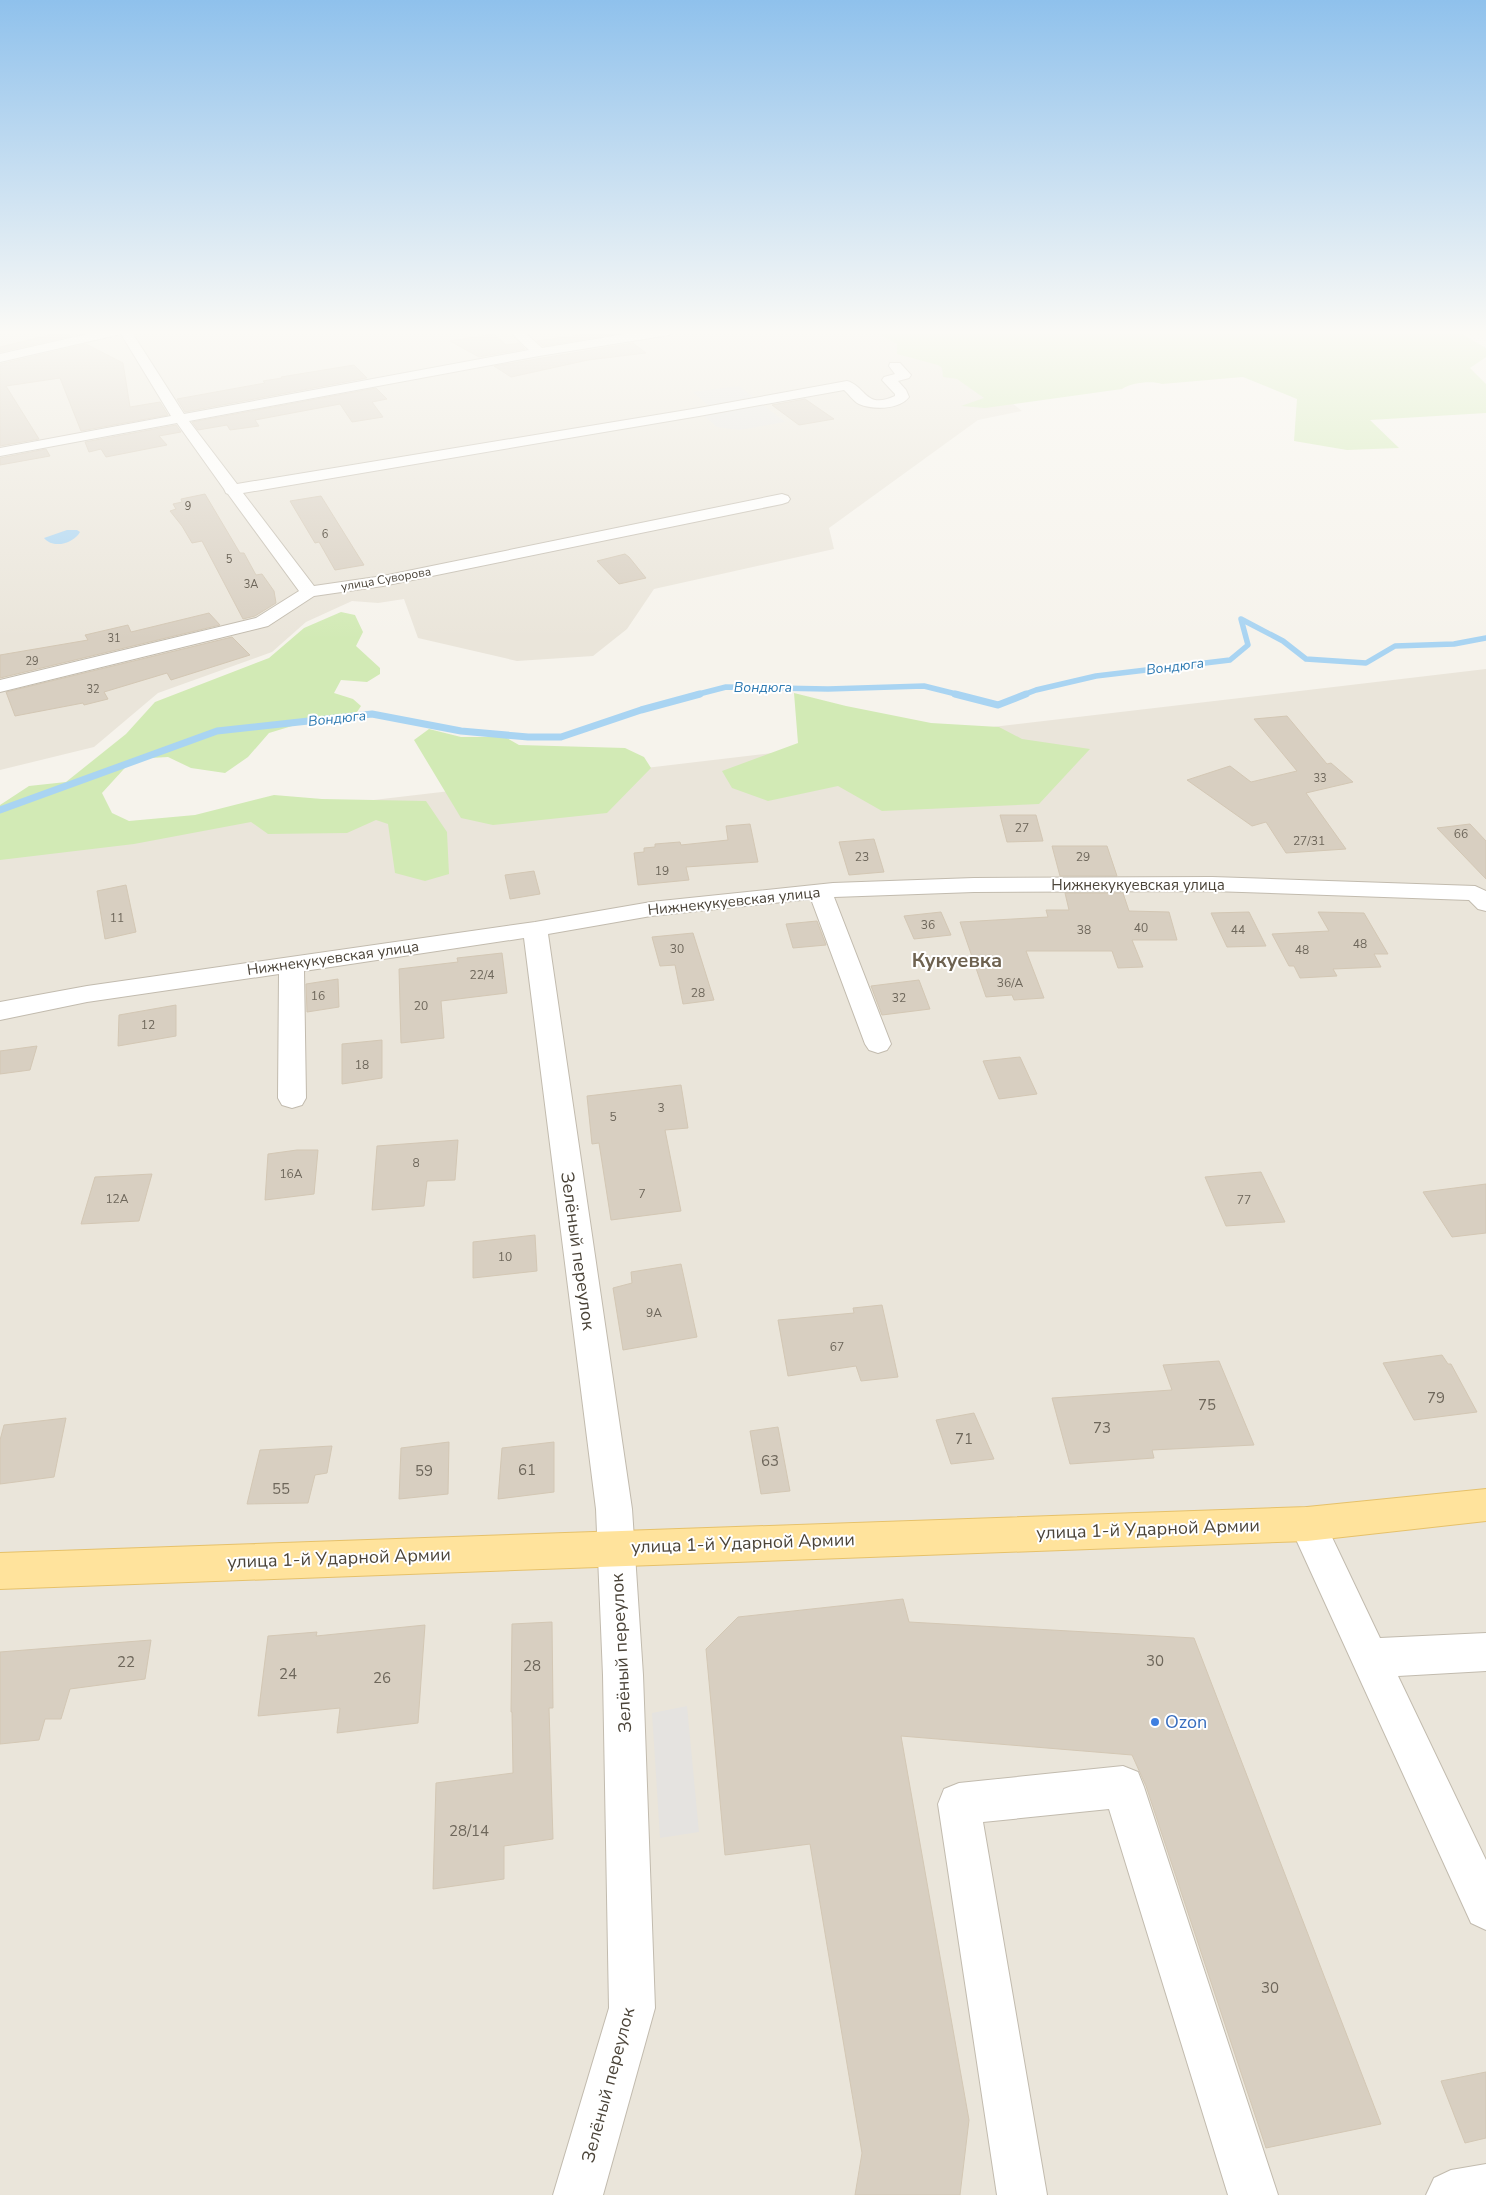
<svg xmlns="http://www.w3.org/2000/svg" width="1486" height="2195" font-family="'Nunito Sans',sans-serif">
  <style>
    .residential { fill: #eae5da }
    .green { fill: #d2eab5 }
    .parking { fill: #e5e3e0 }
    .water { fill: #a9d4f2 }
    .lines { fill: none; stroke-linecap: round; stroke-linejoin: round }
    .stream-far1 { stroke: #a9d4f2; stroke-width: 5.5 }
    .stream { stroke: #a9d4f2; stroke-width: 7 }
    .building { fill: #d8cfc1; stroke: #d3c7b4 }
    .minor-casing { stroke: #c2bbae; stroke-width: 2 }
    .major-casing { stroke: #e6c16a; stroke-width: 2 }
    .minor { fill: #fff; fill-rule: evenodd }
    .major { fill: #ffe39c; fill-rule: evenodd }
    .shop-dot { fill: #3f7fe0; stroke: #fff; stroke-width: 2 }
    .labels { text-anchor: middle; stroke-width: 4; stroke-linejoin: round; paint-order: stroke }
    .far-number-label { font-size: 11px; fill: #6e675b }
    .far-street-label { font-size: 12px; fill: #4b4439; stroke: #fff }
    .number-label { font-size: 12px; fill: #6e675b }
    .far-water-label { font-size: 14px; font-style: italic; fill: #2e7ab2; stroke: #fff }
    .street-label { font-size: 15px; fill: #4b4439; stroke: #fff }
    .near-number-label { font-size: 15px; fill: #6e675b }
    .near-street-label { font-size: 18px; fill: #4b4439; stroke: #fff }
    .near-shop-label { font-size: 18px; fill: #366cbe; stroke: #fff; text-anchor: start }
    .district-label { font-size: 20px; font-weight: bold; fill: #6e6250; stroke: #fff }
  </style>
  <rect width="100%" height="100%" fill="#f6f3ec"/>
  <g class="residential">
    <polygon points="0,331 903,331 984,381 1022,411 978,420 829,528 834,549 654,589 627,629 593,656 517,661 418,638 404,599 378,603 352,601 306,622 272,652 158,693 94,747 0,770"/>
    <polygon points="1486,669 1486,2195 0,2195 0,844"/>
  </g>
  <g class="green">
    <path d="M873 331H1457L1486 348V357L1470 368 1486 384V413L1370 420 1399 448 1347 450 1294 441 1297 399 1243 377 1162 384C1152 380 1130 383 1122 389L985 408 961 406 984 398 957 379 943 377 942 368 938 365 897 354V344Z"/>
    <polygon points="341,612 355,615 363,632 356,646 380,668 380,674 367,682 341,680 334,693 353,699 361,706 355,715 337,722 302,723 269,733 248,757 225,773 191,768 168,757 133,759 102,793 112,813 129,821 195,815 274,795 322,799 426,801 447,832 449,874 425,881 395,873 388,824 376,820 347,833 268,834 251,822 134,844 0,860 0,805 29,786 66,782 126,734 155,702 269,658 304,628"/>
    <polygon points="794,693 846,706 931,723 999,727 1022,739 1090,749 1039,804 882,811 838,786 768,801 732,788 722,771 798,743"/>
    <polygon points="429,729 461,737 505,737 519,745 625,748 644,757 651,768 607,813 493,825 461,818 414,740"/>
  </g>
  <g class="parking">
    <polygon points="739,386 785,422 739,430 717,427 697,410 710,407 693,392"/>
    <polygon points="687,1706 699,1832 660,1838 652,1713"/>
  </g>
  <path class="water" d="M67 530H77L80 532C73 544 53 549 44 538Z"/>
  <g class="lines">
    <g class="stream-far1">
      <polyline points="695,695 726,687 828,689 924,686 960,695"/>
      <polyline points="1023,695 1036,690 1096,676 1230,660 1248,645 1241,619 1283,641 1306,659 1366,663 1395,646 1454,644 1486,638"/>
    </g>
    <g class="stream">
      <polyline points="955,694 998,705 1026,694"/>
      <polyline points="0,810 217,731 372,714 461,731 528,737 561,737 641,710 700,694"/>
    </g>
  </g>
  <g class="building">
    <polygon points="610,331 621,333 543,346 537,341"/>
    <polygon points="62,332 71,336 0,352 0,347"/>
    <polygon points="494,334 506,345 519,343 525,349 479,357 450,341"/>
    <polygon points="633,343 646,353 588,360 511,377 494,366"/>
    <polygon points="86,344 123,363 130,407 160,402 168,415 81,431 60,378 6,386 39,439 0,446 0,364"/>
    <polygon points="354,365 367,378 185,412 177,399 265,383 263,381 282,378 281,377"/>
    <polygon points="376,388 387,399 372,402 383,417 352,422 340,404 255,420 259,426 230,430 227,425 198,430 192,422"/>
    <polygon points="805,399 834,419 799,425 772,405"/>
    <polygon points="176,425 181,432 159,436 167,445 106,457 101,449 89,452 85,442"/>
    <polygon points="46,449 50,456 0,465 0,458"/>
    <polygon points="205,494 240,553 244,553 256,575 262,574 274,591 276,603 255,616 243,619 202,541 192,543 182,526 170,511 176,509 173,504 182,502 181,499"/>
    <polygon points="321,496 364,565 335,570 319,542 315,543 290,501"/>
    <polygon points="625,554 629,557 646,578 619,584 597,561"/>
    <polygon points="209,613 220,625 0,678 0,655 88,640 85,635 128,625 131,632"/>
    <polygon points="232,637 250,655 171,680 167,673 104,692 108,699 84,705 83,703 15,716 6,692"/>
    <polygon points="1287,716 1327,764 1331,763 1353,782 1306,793 1346,849 1286,853 1266,822 1252,826 1187,780 1230,766 1251,782 1297,771 1254,719"/>
    <polygon points="1000,815 1036,815 1043,841 1007,842"/>
    <polygon points="750,824 758,862 686,867 689,880 638,885 634,853 644,852 644,848 655,847 655,844 680,842 681,845 728,840 726,826"/>
    <polygon points="1470,824 1486,841 1486,879 1437,828"/>
    <polygon points="874,839 884,872 849,875 839,842"/>
    <polygon points="1052,846 1107,846 1117,876 1060,876"/>
    <polygon points="534,871 540,894 510,899 505,875"/>
    <polygon points="126,885 136,932 105,939 97,891"/>
    <polygon points="1065,893 1123,893 1129,911 1169,912 1177,940 1132,940 1143,967 1118,968 1112,951 1026,951 1044,998 1014,1000 1012,995 986,997 960,922 1048,917 1046,910 1069,910"/>
    <polygon points="941,912 951,935 914,939 904,916"/>
    <polygon points="1249,912 1266,946 1227,947 1211,913"/>
    <polygon points="1318,912 1364,913 1388,954 1374,954 1381,967 1333,969 1337,976 1300,978 1294,966 1289,966 1272,934 1329,931"/>
    <polygon points="817,921 826,945 793,948 786,924"/>
    <polygon points="693,933 714,1000 683,1004 675,965 660,966 652,937"/>
    <polygon points="502,953 507,993 441,1001 444,1038 401,1043 399,969 458,962 457,958"/>
    <polygon points="338,979 339,1007 307,1012 306,984"/>
    <polygon points="919,980 930,1009 882,1015 871,986"/>
    <polygon points="176,1005 176,1036 118,1046 119,1015"/>
    <polygon points="382,1040 382,1078 342,1084 342,1044"/>
    <polygon points="37,1046 30,1070 0,1074 0,1051"/>
    <polygon points="1020,1057 1037,1094 999,1099 983,1061"/>
    <polygon points="681,1085 688,1128 665,1130 681,1211 611,1220 599,1143 592,1144 587,1096"/>
    <polygon points="458,1140 455,1180 427,1181 424,1206 372,1210 377,1146"/>
    <polygon points="297,1150 318,1150 314,1194 265,1200 268,1154"/>
    <polygon points="1261,1172 1285,1222 1226,1226 1205,1177"/>
    <polygon points="152,1174 139,1221 81,1224 95,1177"/>
    <polygon points="1486,1184 1486,1233 1452,1237 1423,1192"/>
    <polygon points="535,1235 537,1271 473,1278 473,1242"/>
    <polygon points="681,1264 697,1337 623,1350 613,1288 632,1283 631,1272"/>
    <polygon points="882,1305 898,1377 861,1381 856,1366 788,1376 778,1320 854,1313 853,1308"/>
    <polygon points="1442,1355 1448,1364 1451,1364 1477,1412 1414,1420 1383,1363"/>
    <polygon points="1219,1361 1254,1445 1152,1450 1154,1458 1070,1464 1052,1398 1172,1390 1163,1365"/>
    <polygon points="974,1413 994,1459 951,1464 936,1420"/>
    <polygon points="66,1418 54,1477 0,1484 0,1440 4,1425"/>
    <polygon points="778,1427 790,1491 761,1494 750,1431"/>
    <polygon points="449,1442 448,1494 399,1499 401,1448"/>
    <polygon points="554,1442 554,1492 498,1499 502,1448"/>
    <polygon points="332,1446 327,1473 315,1475 308,1503 247,1504 260,1450"/>
    <polygon points="903,1599 909,1622 1194,1638 1381,2124 1266,2148 1146,1786 1132,1755 901,1736 969,2120 960,2195 855,2195 862,2153 810,1844 725,1855 706,1649 738,1617"/>
    <polygon points="552,1622 553,1708 549,1708 553,1839 504,1846 504,1879 433,1889 436,1783 513,1773 512,1712 511,1712 512,1624"/>
    <polygon points="425,1625 418,1723 337,1733 340,1708 258,1716 268,1636 317,1632 316,1636"/>
    <polygon points="151,1640 145,1679 70,1689 61,1719 45,1719 39,1740 0,1744 0,1652"/>
    <polygon points="1486,2072 1486,2138 1465,2143 1441,2081"/>
  </g>
  <g class="lines">
    <g class="minor-casing">
      <g id="minor">
        <path d="M101 331H131L184 414 529 350 509 331H523L542 348 643 331H675L669 335 539 356 189 421 237 484 699 408 847 381C866 386 865 410 895 396V394L882 380 884 377 895 374 889 366 890 363H900L911 375 909 378 898 381 906 390 909 397C899 410 873 410 859 404 853 401 849 394 844 390L699 416 243 493 314 586 383 576 782 494 788 496 790 499 788 502 782 504 383 586 314 596 268 626 0 692V680L256 618 299 591 228 494 226 493 224 489 177 423 0 456V448L171 416 121 334 0 362V354Z"/>
        <polygon points="1212,877 1475,886 1486,891 1486,911 1478,909 1469,900 1212,891 974,892 834,897 891,1044 887,1050 878,1053 869,1050 865,1044 811,899 651,916 548,934 632,1509 643,1675 655,2008 603,2195 553,2195 609,2008 603,1675 596,1509 524,938 304,971 306,1098 302,1105 292,1108 282,1105 278,1098 279,974 87,1002 0,1020 0,1002 87,986 535,922 651,902 833,883 974,878"/>
        <polygon points="1307,1507 1320,1512 1380,1638 1486,1633 1486,1671 1398,1676 1486,1860 1486,1930 1471,1923 1289,1524 1294,1512"/>
        <polygon points="1123,1766 1138,1772 1144,1787 1278,2195 1228,2195 1109,1809 983,1822 1047,2195 997,2195 938,1804 944,1789 959,1783"/>
        <polygon points="1486,2164 1486,2195 1426,2195 1434,2178 1451,2170"/>
      </g>
    </g>
    <g class="major-casing">
      <polygon id="major" points="1486,1489 1486,1521 1307,1541 0,1589 0,1553 1307,1507"/>
    </g>
    <use href="#minor" class="minor"/>
    <use href="#major" class="major"/>
  </g>
  <linearGradient id="sky" x2="0" y2="1"><stop stop-color="#8fc1ec"/><stop offset="0.52" stop-color="#fbfaf6"/><stop offset="1" stop-color="#fbfaf6" stop-opacity="0"/></linearGradient>
  <rect width="1486" height="639" fill="url(#sky)"/>
  <circle class="shop-dot" cx="1155" cy="1722" r="5"/>
  <g class="labels">
    <g class="far-number-label">
      <text x="188" y="510">9</text>
      <text x="325" y="538">6</text>
      <text x="229" y="563">5</text>
      <text x="251" y="588">3А</text>
      <text x="114" y="642">31</text>
      <text x="32" y="665">29</text>
      <text x="93" y="693">32</text>
      <text x="1320" y="782">33</text>
    </g>
    <g class="far-street-label">
      <text transform="translate(386 579) rotate(-10)" y="4">улица Суворова</text>
    </g>
    <g class="number-label">
      <text x="1022" y="832">27</text>
      <text x="1461" y="838">66</text>
      <text x="1309" y="845">27/31</text>
      <text x="862" y="861">23</text>
      <text x="1083" y="861">29</text>
      <text x="662" y="875">19</text>
      <text x="117" y="922">11</text>
      <text x="928" y="929">36</text>
      <text x="1141" y="932">40</text>
      <text x="1084" y="934">38</text>
      <text x="1238" y="934">44</text>
      <text x="1360" y="948">48</text>
      <text x="677" y="953">30</text>
      <text x="1302" y="954">48</text>
      <text x="482" y="979">22/4</text>
      <text x="1010" y="987">36/А</text>
      <text x="698" y="997">28</text>
      <text x="318" y="1000">16</text>
      <text x="899" y="1002">32</text>
      <text x="421" y="1010">20</text>
      <text x="148" y="1029">12</text>
      <text x="362" y="1069">18</text>
      <text x="661" y="1112">3</text>
      <text x="613" y="1121">5</text>
      <text x="416" y="1167">8</text>
      <text x="291" y="1178">16А</text>
      <text x="642" y="1198">7</text>
      <text x="117" y="1203">12А</text>
      <text x="1244" y="1204">77</text>
      <text x="505" y="1261">10</text>
      <text x="654" y="1317">9А</text>
      <text x="837" y="1351">67</text>
    </g>
    <g class="far-water-label">
      <text transform="translate(1175 666) rotate(-7)" y="5">Вондюга</text>
      <text x="763" y="692">Вондюга</text>
      <text transform="translate(337 718) rotate(-6)" y="5">Вондюга</text>
    </g>
    <g class="street-label">
      <text x="1138" y="890">Нижнекукуевская улица</text>
      <text transform="translate(734 901) rotate(-6)" y="5">Нижнекукуевская улица</text>
      <text transform="translate(333 958) rotate(-8)" y="5">Нижнекукуевская улица</text>
    </g>
    <g class="near-number-label">
      <text x="1436" y="1403">79</text>
      <text x="1207" y="1410">75</text>
      <text x="1102" y="1433">73</text>
      <text x="964" y="1444">71</text>
      <text x="770" y="1466">63</text>
      <text x="527" y="1475">61</text>
      <text x="424" y="1476">59</text>
      <text x="281" y="1494">55</text>
      <text x="1155" y="1666">30</text>
      <text x="126" y="1667">22</text>
      <text x="532" y="1671">28</text>
      <text x="288" y="1679">24</text>
      <text x="382" y="1683">26</text>
      <text x="469" y="1836">28/14</text>
      <text x="1270" y="1993">30</text>
    </g>
    <g class="near-street-label">
      <text transform="translate(578 1251) rotate(82)" y="6">Зелёный переулок</text>
      <text transform="translate(1148 1529) rotate(-2)" y="6">улица 1-й Ударной Армии</text>
      <text transform="translate(743 1543) rotate(-2)" y="6">улица 1-й Ударной Армии</text>
      <text transform="translate(339 1558) rotate(-2)" y="6">улица 1-й Ударной Армии</text>
      <text transform="translate(621 1653) rotate(-93)" y="6">Зелёный переулок</text>
      <text transform="translate(608 2085) rotate(-75)" y="6">Зелёный переулок</text>
    </g>
    <g class="near-shop-label">
      <text x="1165" y="1728">Ozon</text>
    </g>
    <g class="district-label">
      <text x="957" y="967">Кукуевка</text>
    </g>
  </g>
</svg>
